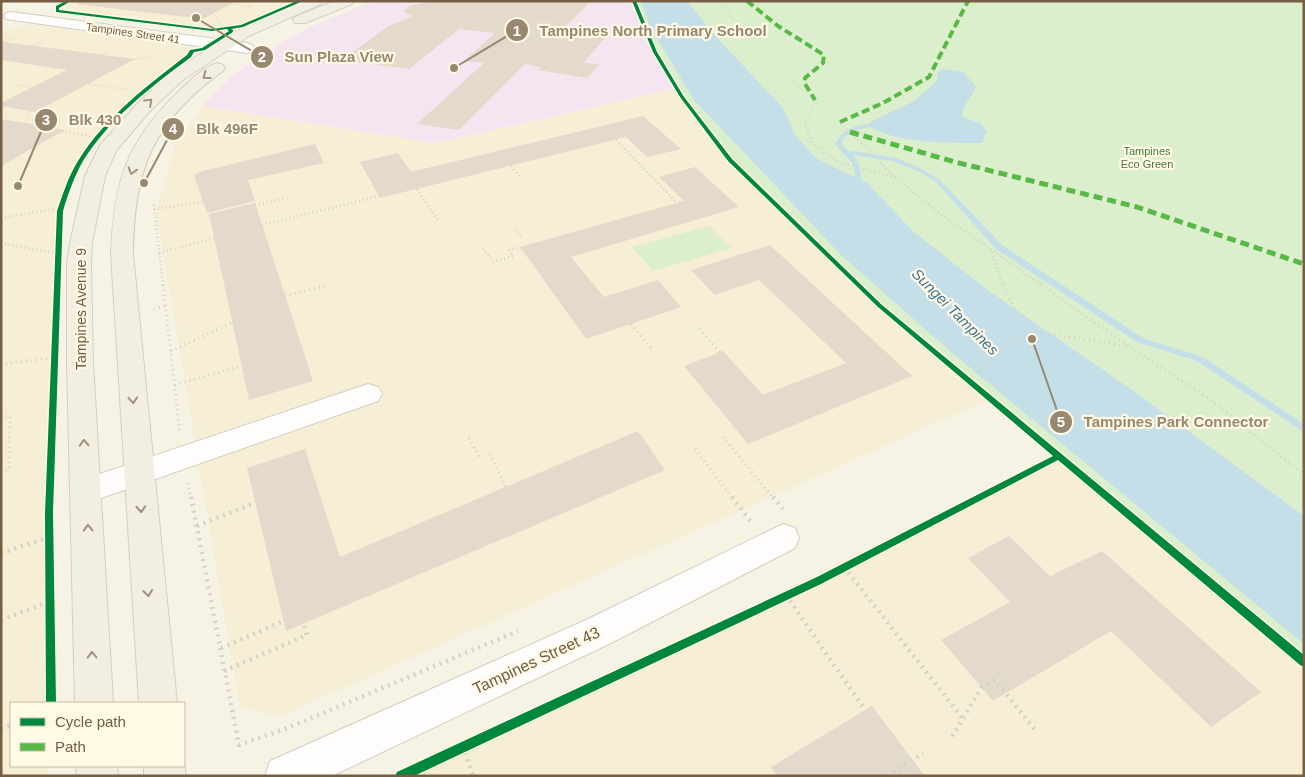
<svg xmlns="http://www.w3.org/2000/svg" width="1305" height="777" font-family="Arial,sans-serif">
  <style>
    .residential { fill: #f7eed6 }
    .education { fill: #f5e5f0 }
    .green { fill: #dcefcd }
    .water { fill: #c5dfe8 }
    .lines { fill: none; stroke-linecap: round; stroke-linejoin: round }
    .stream { fill: #c5dfe8; fill-rule: evenodd }
    .building { fill: #e3dacb }
    .minor-casing { stroke: #d5cec0; stroke-width: 2 }
    .major-casing { stroke: #d5cec2; stroke-width: 2 }
    .path-far3 { stroke: #d7d0c7; stroke-width: 2; stroke-dasharray: 0.5 2; stroke-linecap: butt }
    .path-far2 { stroke: #d7d0c7; stroke-width: 2.5; stroke-dasharray: 1 3; stroke-linecap: butt }
    .path-far1 { stroke: #d7d0c7; stroke-width: 3; stroke-dasharray: 1 4; stroke-linecap: butt }
    .path { stroke: #d7d0c7; stroke-width: 4.5; stroke-dasharray: 2 5; stroke-linecap: butt }
    .minor { fill: #fefdfb; fill-rule: evenodd }
    .major { fill: #f2efe2; fill-rule: evenodd }
    .quiet-far1 { stroke: #58b947; stroke-width: 4; stroke-dasharray: 8 4; stroke-linecap: butt }
    .quiet { stroke: #58b947; stroke-width: 5; stroke-dasharray: 9 5; stroke-linecap: butt }
    .cycleway-casing { stroke: #fff9e5; stroke-width: 3 }
    .cycleway { fill: #00873e; fill-rule: evenodd }
    .oneway { stroke: #a1917b }
    .labels { text-anchor: middle; stroke-width: 4.5; stroke-linejoin: round; paint-order: stroke }
    .far-street-label { font-size: 11px; fill: #755e43; stroke: #fff9e5 }
    .far-park-label { font-size: 11px; fill: #427d3a; stroke: #fff9e5 }
    .street-label { font-size: 14px; fill: #755e43; stroke: #fff9e5 }
    .water-label { font-size: 15px; font-style: italic; fill: #3e7693; stroke: #fff9e5 }
    .near-street-label { font-size: 16px; fill: #755e43; stroke: #fff9e5 }
    .leader { fill: none; stroke: #998870; stroke-width: 2 }
    .callout-dot { fill: #998870; stroke: #fff9e5; stroke-width: 2 }
    .mark-label { font-size: 15px; text-anchor: middle; font-weight: bold; fill: #fff }
    .callout-label { font-size: 15px; text-anchor: middle; font-weight: bold; fill: #998870; stroke: #fff9e5; stroke-width: 4.5; stroke-linejoin: round; paint-order: stroke }
  </style>
  <rect width="100%" height="100%" fill="#f6f2e4"/>
  <g class="residential">
    <polygon points="73,1 301,1 241,26 211,28 66,9 66,4"/>
    <polygon points="33,24 192,48 106,127 60,200 50,703 11,703 11,766 49,766 49,770 45,776 1,776 1,32 13,27"/>
    <polygon points="676,88 743,174 829,261 988,400 281,716 240,708 156,212 175,144 202,106 436,143"/>
    <polygon points="1055,455 1304,667 1304,776 410,776"/>
  </g>
  <polygon class="education" points="373,1 631,1 643,31 676,88 436,143 202,106 229,79 258,57 306,29"/>
  <g class="green">
    <polygon points="631,1 1304,1 1304,667 988,400 829,261 743,174 676,88 643,31"/>
    <polygon points="709,226 732,248 653,271 632,247"/>
  </g>
  <g class="water">
    <polygon points="641,1 687,1 719,40 784,109 795,135 816,158 867,183 914,232 989,291 1135,392 1304,516 1304,644 951,352 842,256 694,100 650,27"/>
    <path d="M942 69 963 72 976 86C972 100 963 102 962 117L980 123 987 131 982 143C948 143 898 144 868 126L872 121 914 101 937 81V74Z"/>
  </g>
  <g class="lines">
    <path class="stream" d="M868 124 870 125V127C857 130 847 131 841 144L850 152 855 151 896 158 922 169 940 180 1002 245 1143 338 1203 357 1304 424V432L1197 361 1137 342 996 249 936 182 918 171 893 161 853 155C862 166 862 177 859 190L858 191H854L855 175 853 164 835 144C842 130 853 126 868 124Z"/>
  </g>
  <g class="building">
    <polygon points="82,1 195,2 236,1 203,19 76,4"/>
    <polygon points="432,1 591,1 561,31 605,38 583,63 599,64 587,78 538,70 541,67 525,64 459,130 417,124 484,63 464,61 495,33 459,29 409,69 341,60 389,26 412,16 403,11 410,6"/>
    <polygon points="1,41 4,42 135,59 35,112 1,106 1,103 67,70 1,60"/>
    <polygon points="643,116 681,149 647,157 626,137 380,198 360,162 398,153 411,172"/>
    <polygon points="1,119 25,123 65,130 1,166"/>
    <polygon points="315,144 324,163 248,180 255,201 207,213 194,176 199,172"/>
    <polygon points="695,167 739,207 571,257 604,297 658,280 681,307 586,339 520,247 684,201 659,177"/>
    <polygon points="255,203 313,381 249,400 209,214"/>
    <polygon points="770,245 912,376 748,444 684,366 723,351 763,395 846,363 759,280 715,295 691,270"/>
    <polygon points="638,431 665,470 286,631 247,468 305,449 340,557"/>
    <polygon points="1009,536 1050,576 1102,551 1261,692 1211,727 1111,631 993,701 941,640 1010,602 968,558"/>
    <polygon points="872,706 925,776 777,776 771,767"/>
  </g>
  <g class="lines">
    <g class="minor-casing">
      <g id="minor">
        <polygon points="11,12 247,43 252,45 255,48 252,51 247,53 6,19 4,16 6,13"/>
        <polygon points="368,384 378,387 382,394 378,401 87,503 76,500 71,491 76,482"/>
        <polygon points="783,524 795,528 799,538 795,548 611,643 332,776 265,776 270,761 586,620"/>
      </g>
    </g>
    <g class="major-casing">
      <g id="major">
        <polygon points="304,1 323,1 321,4 249,36 183,80 150,111 116,151 105,176 92,243 91,263 93,363 113,703 75,703 67,363 67,263 70,243 85,176 100,145 138,103 171,72 239,30"/>
        <polygon points="334,1 354,1 352,4 305,23 295,23 293,20 295,17"/>
        <path d="M217 63 223 65 225 68 223 71C152 122 134 170 133 254L177 703H139L111 254C114 181 126 142 180 90 191 80 203 67 217 63Z"/>
        <polygon points="184,764 186,776 144,776 144,766"/>
        <polygon points="77,766 117,766 118,776 76,776"/>
      </g>
    </g>
    <g class="path-far3">
      <polyline points="722,1 741,31 775,66 842,124"/>
      <polyline points="231,4 252,7"/>
      <polyline points="212,14 222,24"/>
      <polyline points="4,42 15,37"/>
      <polyline points="33,46 43,41"/>
      <polyline points="102,55 110,51"/>
      <polyline points="135,59 151,57"/>
      <polyline points="88,84 129,90"/>
      <polyline points="18,85 33,87"/>
      <polyline points="1,102 3,102"/>
      <polyline points="25,123 30,111"/>
      <polyline points="805,124 815,100"/>
    </g>
    <g class="path-far2">
      <polyline points="806,123 805,125 812,143 838,162 896,178"/>
      <polyline points="841,123 896,178 939,213 1043,286"/>
      <polyline points="62,131 90,136"/>
      <polyline points="616,140 677,203"/>
      <polyline points="511,166 520,177"/>
      <polyline points="417,189 439,222"/>
      <polyline points="154,205 163,286"/>
      <polyline points="255,205 290,197"/>
      <polyline points="154,209 205,202"/>
      <polyline points="1,218 61,208"/>
      <polyline points="262,225 379,196"/>
      <polyline points="515,229 522,237"/>
      <polyline points="1,243 53,253"/>
      <polyline points="483,249 493,262 513,256 509,250 520,247"/>
      <polyline points="992,252 1003,286"/>
      <polyline points="159,253 214,238"/>
    </g>
    <g class="path-far1">
      <polyline points="163,285 180,433"/>
      <polyline points="1003,285 1025,330 1125,346"/>
      <polyline points="1041,285 1128,346 1207,397 1304,475"/>
      <polyline points="285,296 325,286"/>
      <polyline points="154,309 165,306"/>
      <polyline points="631,324 653,350"/>
      <polyline points="699,329 720,352"/>
      <polyline points="171,351 232,323"/>
      <polyline points="1,364 52,358"/>
      <polyline points="968,380 1025,330"/>
      <polyline points="175,385 242,366"/>
      <polyline points="1,418 10,416 9,469 1,471"/>
      <polyline points="723,437 774,499"/>
      <polyline points="469,438 480,458"/>
      <polyline points="695,449 733,499"/>
      <polyline points="490,454 506,488"/>
      <polyline points="188,483 191,499"/>
    </g>
    <g class="path">
      <polyline points="191,497 239,745 285,729 518,631"/>
      <polyline points="732,497 751,522"/>
      <polyline points="773,497 783,509"/>
      <polyline points="197,526 255,503"/>
      <polyline points="1,553 50,537"/>
      <polyline points="844,567 963,719"/>
      <polyline points="786,595 865,710"/>
      <polyline points="1,620 56,599"/>
      <polyline points="221,648 284,621"/>
      <polyline points="224,671 307,635 304,624"/>
      <polyline points="1,729 11,725"/>
      <polyline points="952,736 982,687 995,680 1036,731"/>
      <polyline points="463,746 473,776"/>
      <polyline points="887,776 923,753"/>
    </g>
    <use href="#minor" class="minor"/>
    <use href="#major" class="major"/>
    <g class="quiet-far1">
      <polyline points="747,1 778,26 824,55 823,63 805,78 805,84 815,100"/>
      <polyline points="840,122 883,103 929,77 968,1"/>
    </g>
    <polyline class="quiet" points="850,132 955,162 1137,207 1304,264"/>
    <g class="cycleway-casing">
      <g id="cycleway">
        <path d="M66 1H71L59 8V10L212 29 241 25 297 1H303L243 27 231 29 233 30V32L205 50 194 52 191 57C151 87 110 118 83 161 74 177 68 194 63 211L53 513 56 703H46L45 513 57 211C63 194 68 177 78 161 105 117 147 86 187 55L190 50 202 48 229 31 227 29 212 31 56 12V6Z"/>
        <polygon points="632,1 636,1 657,52 684,97 732,159 882,305 1304,655 1304,667 1300,665 1058,460 821,584 414,776 395,776 397,772 815,578 1053,456 878,307 728,161 680,97 653,52"/>
      </g>
    </g>
    <use href="#cycleway" class="cycleway"/>
  </g>
  <defs><path id="oneway-chevron" d="M-2-3.5L2.5 0L-2 3.5" fill="none" stroke-width="1.6" stroke-linecap="round" stroke-linejoin="round" transform="scale(1.25)"/></defs>
  <g class="oneway">
    <use href="#oneway-chevron" transform="translate(206 76) rotate(144)"/>
    <use href="#oneway-chevron" transform="translate(149 102) rotate(-43)"/>
    <use href="#oneway-chevron" transform="translate(132 171) rotate(107)"/>
    <use href="#oneway-chevron" transform="translate(133 400) rotate(86)"/>
    <use href="#oneway-chevron" transform="translate(84 443) rotate(-93)"/>
    <use href="#oneway-chevron" transform="translate(141 509) rotate(87)"/>
    <use href="#oneway-chevron" transform="translate(88 528) rotate(-92)"/>
    <use href="#oneway-chevron" transform="translate(148 593) rotate(84)"/>
    <use href="#oneway-chevron" transform="translate(92 655) rotate(-92)"/>
  </g>
  <g class="labels">
    <g class="far-street-label">
      <text transform="translate(133 33) rotate(8)" y="4">Tampines Street 41</text>
    </g>
    <g class="far-park-label">
      <text x="1147" y="155">Tampines<tspan x="1147" dy="13">Eco Green</tspan></text>
    </g>
    <g class="street-label">
      <text transform="translate(81 309) rotate(-90)" y="5">Tampines Avenue 9</text>
    </g>
    <g class="water-label">
      <text transform="translate(955 312) rotate(45)" y="5">Sungei Tampines</text>
    </g>
    <g class="near-street-label">
      <text transform="translate(536 660) rotate(-25)" y="6">Tampines Street 43</text>
    </g>
  </g>
  <path class="leader" d="M454 68L517 30M196 18L262 57M18 186L46 120M144 183L173 129M1032 339L1061 422"/>
  <g class="callout-dot">
    <circle cx="454" cy="68" r="5"/>
    <circle cx="196" cy="18" r="5"/>
    <circle cx="18" cy="186" r="5"/>
    <circle cx="144" cy="183" r="5"/>
    <circle cx="1032" cy="339" r="5"/>
    <circle cx="517" cy="30" r="12"/>
    <circle cx="262" cy="57" r="12"/>
    <circle cx="46" cy="120" r="12"/>
    <circle cx="173" cy="129" r="12"/>
    <circle cx="1061" cy="422" r="12"/>
  </g>
  <g class="mark-label">
    <text x="517" y="36">1</text>
    <text x="262" y="62">2</text>
    <text x="46" y="125">3</text>
    <text x="173" y="134">4</text>
    <text x="1061" y="427">5</text>
  </g>
  <g class="callout-label">
    <text x="653" y="36">Tampines North Primary School</text>
    <text x="339" y="62">Sun Plaza View</text>
    <text x="95" y="125">Blk 430</text>
    <text x="227" y="134">Blk 496F</text>
    <text x="1176" y="427">Tampines Park Connector</text>
  </g>
  <rect width="1305" height="777" fill="none" stroke="#755e43" stroke-width="5"/>
  <rect x="10" y="702" width="175" height="65" fill="#fff9e5" stroke="#c8bba4"/>
  <rect x="20" y="718" width="25" height="8" fill="#00873e" stroke="#c8bba4"/>
  <text x="55" y="727" font-size="15" fill="#755e43">Cycle path</text>
  <rect x="20" y="743" width="25" height="8" fill="#58b947" stroke="#c8bba4"/>
  <text x="55" y="752" font-size="15" fill="#755e43">Path</text>
</svg>
